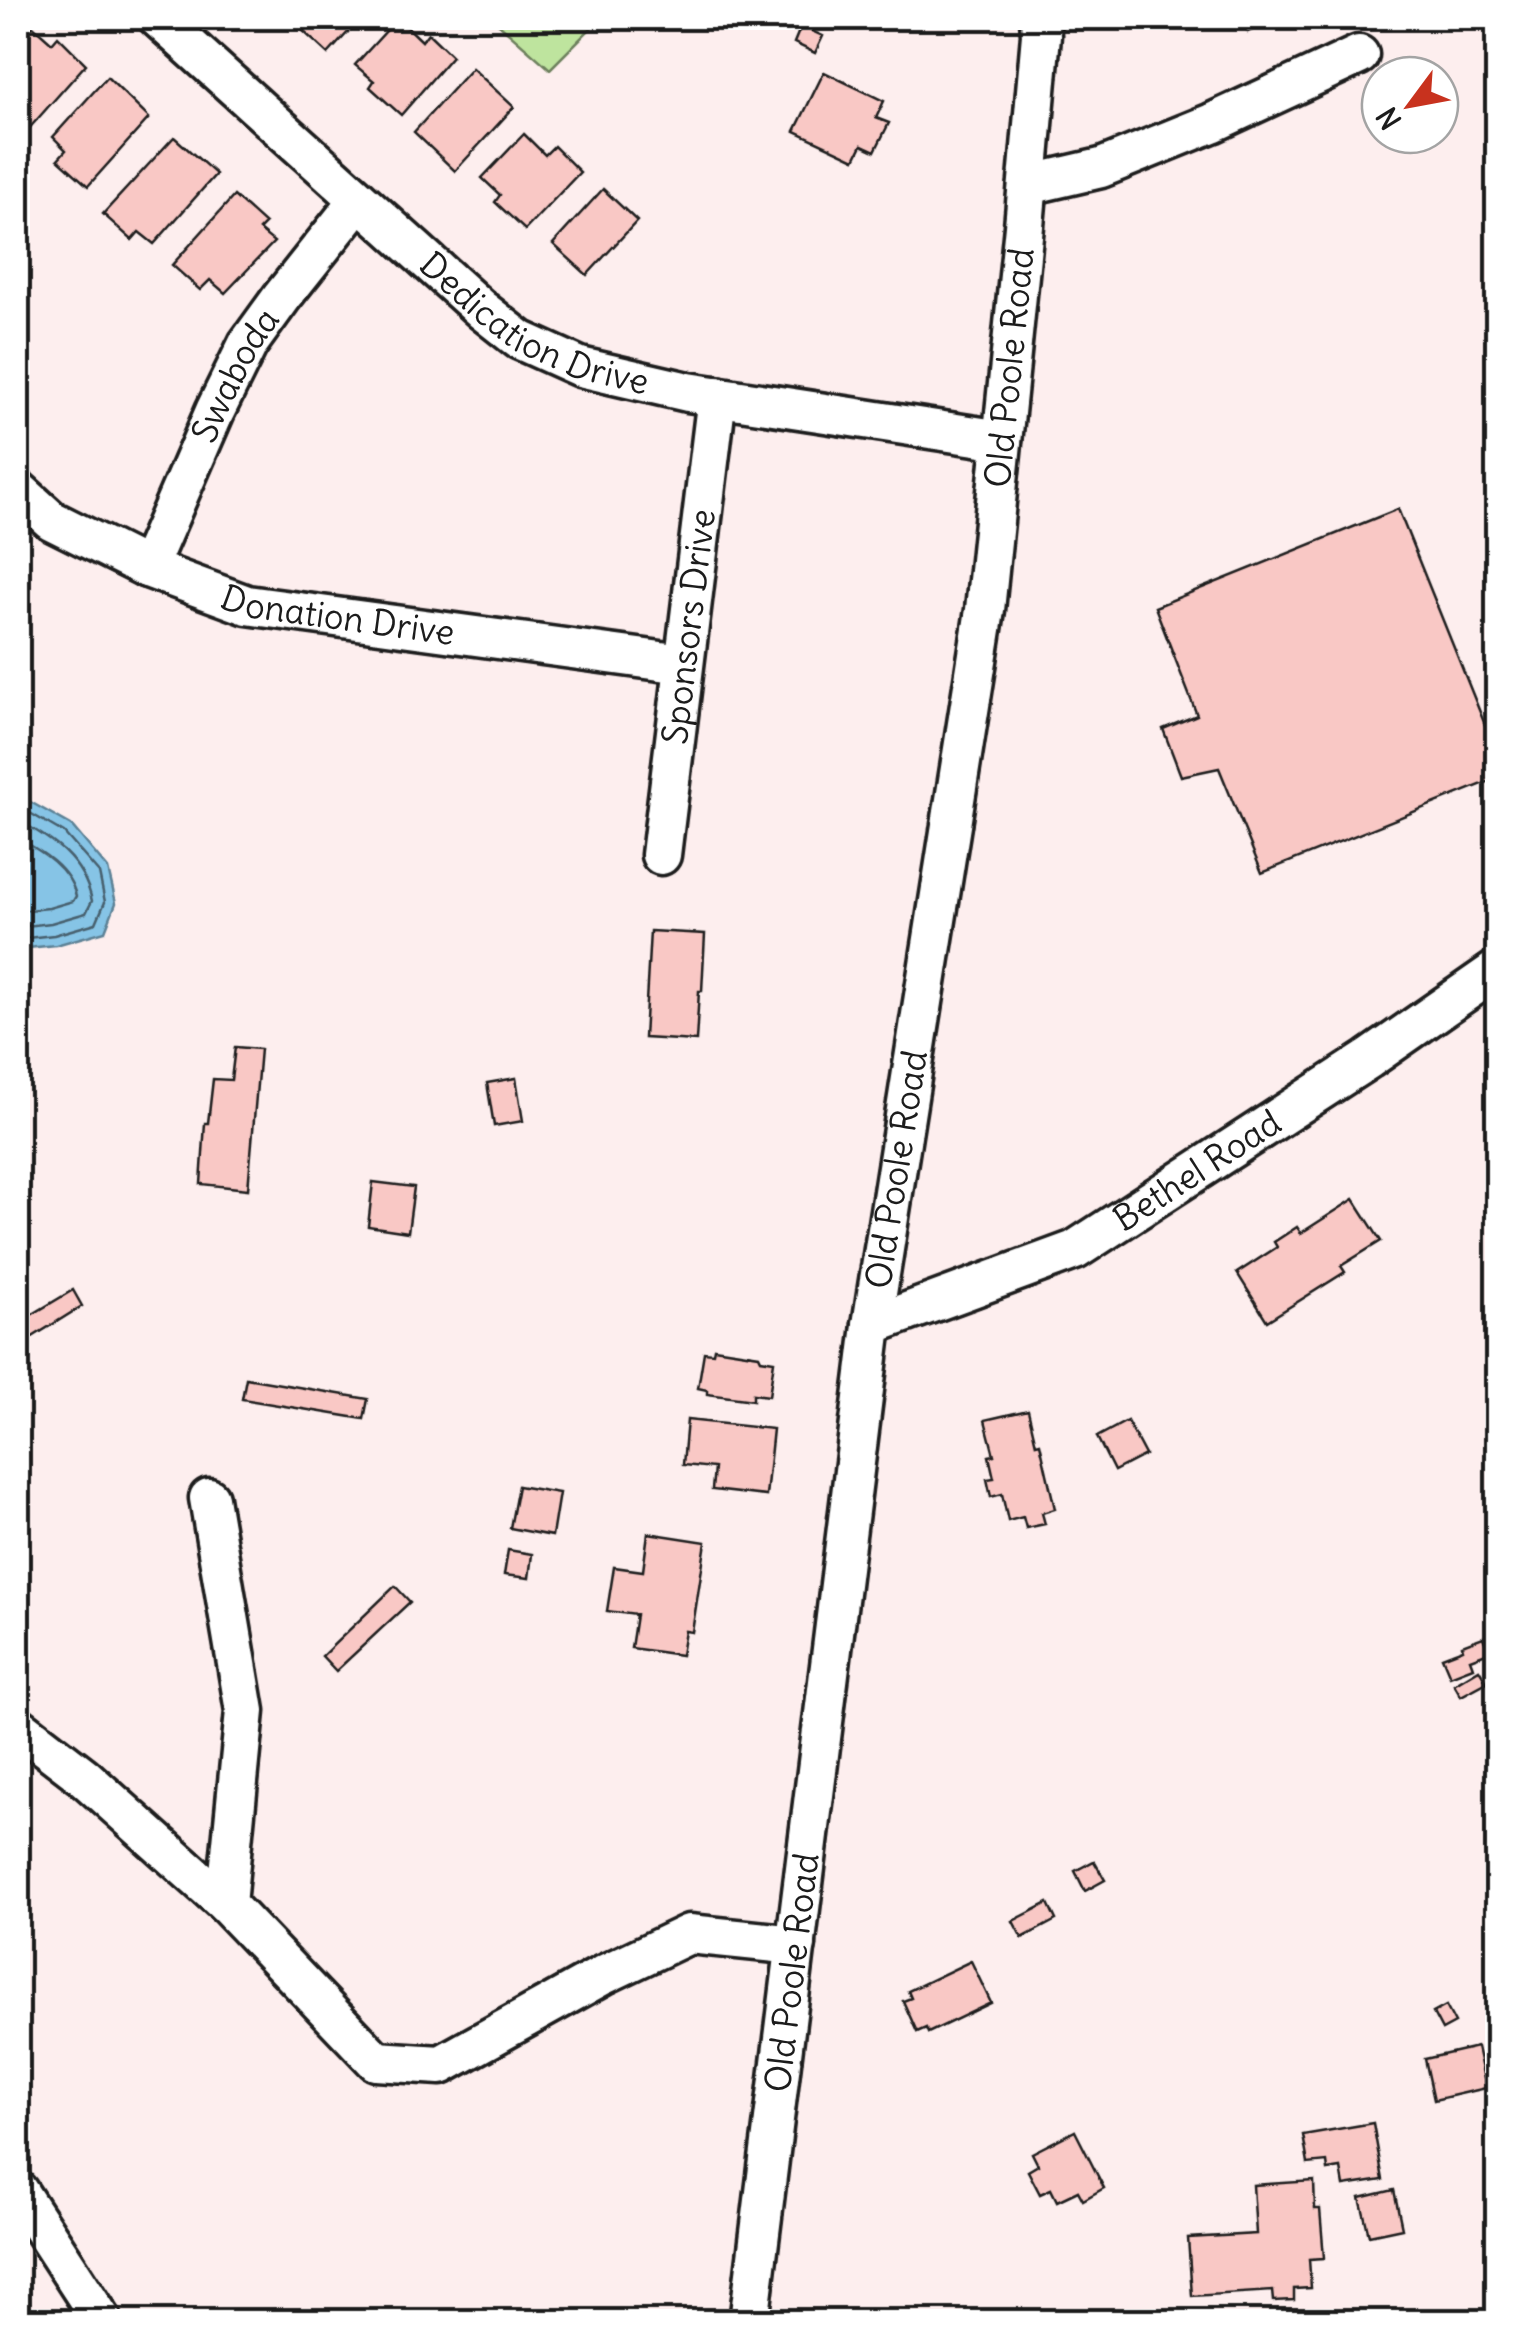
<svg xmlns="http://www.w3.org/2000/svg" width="1515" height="2339" font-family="Delius,sans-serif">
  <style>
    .green { fill: #bee49e; stroke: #6d805d; stroke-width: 2.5 }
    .water { fill: #86c4e6; stroke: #5c8195; stroke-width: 2.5 }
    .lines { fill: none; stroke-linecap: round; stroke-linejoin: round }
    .shore { stroke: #465f6d; stroke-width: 2.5 }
    .building { fill: #f9c8c5; stroke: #1c1c1c; stroke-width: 2.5 }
    .minor-casing { stroke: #1c1c1c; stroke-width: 45 }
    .minor { stroke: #fff; stroke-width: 38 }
    .labels { text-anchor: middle; stroke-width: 8; stroke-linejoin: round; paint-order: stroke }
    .street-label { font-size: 35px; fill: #1c1c1c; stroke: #fff }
  </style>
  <rect width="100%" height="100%" fill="#fdeeee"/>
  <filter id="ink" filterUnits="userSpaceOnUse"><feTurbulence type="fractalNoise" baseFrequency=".01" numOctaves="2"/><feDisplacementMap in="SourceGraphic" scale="20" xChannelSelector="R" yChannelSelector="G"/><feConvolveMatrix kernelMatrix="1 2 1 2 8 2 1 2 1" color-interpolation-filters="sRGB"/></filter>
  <g filter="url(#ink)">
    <polygon class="green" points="492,18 596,18 592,27 550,69"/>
    <polygon class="water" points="18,795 71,825 108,869 116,903 105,931 56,945 18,949"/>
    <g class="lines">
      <g class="shore">
        <polyline points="18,806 64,833 99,873 105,902 96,923 54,935 18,939"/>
        <path d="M18 820C53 840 83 859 92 901L86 913 51 923 18 927"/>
        <path d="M18 838C41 851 70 868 76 896L73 901 49 908 18 911"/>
      </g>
    </g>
    <g class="building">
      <polygon points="289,18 361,18 328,54"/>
      <polygon points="398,18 422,41 428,33 452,56 401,115 370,87 374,81 355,65"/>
      <polygon points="1241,18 1281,18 1248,32"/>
      <polygon points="33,26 52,43 58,36 86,64 18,141 18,45"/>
      <polygon points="801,26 823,36 815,53 794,43"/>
      <polygon points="472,68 514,107 455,171 414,132"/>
      <polygon points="824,72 884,101 876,118 889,123 875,151 862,145 855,159 795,131"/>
      <polygon points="107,77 149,118 88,186 58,159 66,150 53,137"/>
      <polygon points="524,134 545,155 554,146 580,172 525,230 495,202 500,195 482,178"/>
      <polygon points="174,137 216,174 154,244 139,232 132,240 103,214"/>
      <polygon points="603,189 637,221 587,275 553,244"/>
      <polygon points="234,196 265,224 259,230 274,242 225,293 210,280 200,290 172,265"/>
      <polygon points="1398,509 1498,757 1498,778 1262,873 1219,768 1181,776 1163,729 1197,715 1155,607"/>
      <polygon points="650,931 705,934 702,991 699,991 696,1041 644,1038"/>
      <polygon points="235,1047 260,1049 248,1189 201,1184 205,1123 208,1123 213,1079 231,1080"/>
      <polygon points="516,1078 523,1121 494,1126 487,1083"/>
      <polygon points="373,1182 414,1187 408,1232 368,1226"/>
      <polygon points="1354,1199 1381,1241 1341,1266 1345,1272 1267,1321 1237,1273 1277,1247 1274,1242 1297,1227 1301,1233"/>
      <polygon points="73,1290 82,1306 18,1346 18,1323"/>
      <polygon points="714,1348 759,1355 761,1359 774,1361 769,1396 753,1394 753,1400 707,1394 707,1390 698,1388 704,1352 713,1353"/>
      <polygon points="246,1378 368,1399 364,1419 242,1399"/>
      <polygon points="1028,1410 1036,1444 1040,1443 1055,1509 1042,1513 1045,1524 1026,1528 1023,1517 1008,1521 1002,1494 991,1497 987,1479 994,1478 989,1456 994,1455 985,1420"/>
      <polygon points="687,1420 773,1429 766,1496 712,1490 714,1468 683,1465"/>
      <polygon points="1127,1421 1145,1455 1114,1471 1097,1437"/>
      <polygon points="518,1486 559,1493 552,1536 510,1528"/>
      <polygon points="648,1533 706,1542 692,1632 685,1631 681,1655 631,1648 636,1615 607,1611 614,1567 643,1571"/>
      <polygon points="508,1550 532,1554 529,1578 504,1575"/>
      <polygon points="395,1586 410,1602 336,1671 322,1656"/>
      <polygon points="1483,1637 1489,1652 1470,1659 1473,1667 1450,1676 1442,1657 1463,1649 1462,1645"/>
      <polygon points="1479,1669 1487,1682 1461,1696 1454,1684"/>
      <polygon points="1094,1861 1105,1880 1085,1891 1075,1871"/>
      <polygon points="1048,1903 1056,1920 1022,1938 1013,1921"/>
      <polygon points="971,1961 991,2003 928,2033 926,2028 917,2032 903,2001 911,1998 908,1991"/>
      <polygon points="1446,2006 1455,2023 1442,2030 1433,2013"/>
      <polygon points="1477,2047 1486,2088 1434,2100 1425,2059"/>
      <polygon points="1373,2123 1383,2180 1344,2186 1341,2168 1328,2170 1327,2162 1308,2164 1303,2135"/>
      <polygon points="1075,2131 1104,2188 1083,2200 1078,2191 1057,2201 1051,2189 1040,2194 1028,2171 1038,2165 1032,2153"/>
      <polygon points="1314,2181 1315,2209 1320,2209 1324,2258 1309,2259 1311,2288 1294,2289 1294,2300 1274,2301 1273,2291 1192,2296 1188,2238 1256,2234 1253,2185"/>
      <polygon points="1394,2190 1402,2228 1369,2235 1360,2198"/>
    </g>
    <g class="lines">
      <g class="minor-casing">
        <g id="minor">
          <path id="s1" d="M158 18 482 310 520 340 580 367 688 392 1002 440"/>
          <polyline points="1028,185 1101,168 1212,123 1359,55"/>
          <path id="s2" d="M18 490 51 520 147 568 247 605 683 664"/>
          <path id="s3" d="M147 568 215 411 248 344 282 297 359 200"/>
          <path id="s4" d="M661 855 717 396"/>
          <path id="s5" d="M872 1325 1075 1250 1369 1059 1498 969"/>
          <polyline points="209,1498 245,1711 226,1904 376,2061 441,2065 603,1975 689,1934 796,1945"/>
          <polyline points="18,1726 83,1776 226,1904"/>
          <polyline points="18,2191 103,2322"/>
          <path id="s6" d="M749 2322 872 1325 985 610 1024 226 1041 35 1040 18"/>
        </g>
      </g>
      <use href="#minor" class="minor"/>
    </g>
  </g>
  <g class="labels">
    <g class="street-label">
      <text dy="12" stroke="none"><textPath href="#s1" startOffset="490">Dedication Drive</textPath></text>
      <text dy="12" stroke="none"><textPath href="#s6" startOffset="1972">Old Poole Road</textPath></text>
      <text dy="12" stroke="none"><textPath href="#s3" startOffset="212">Swaboda</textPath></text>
      <text dy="12" stroke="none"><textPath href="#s2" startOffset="350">Donation Drive</textPath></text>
      <text dy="12" stroke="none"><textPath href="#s4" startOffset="230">Sponsors Drive</textPath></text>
      <text dy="12" stroke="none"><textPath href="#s6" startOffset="1162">Old Poole Road</textPath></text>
      <text dy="12" stroke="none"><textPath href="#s5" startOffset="362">Bethel Road</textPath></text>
      <text dy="12" stroke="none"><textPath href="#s6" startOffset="352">Old Poole Road</textPath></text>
    </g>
  </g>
  <rect width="1515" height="2339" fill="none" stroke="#fff" stroke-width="60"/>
  <rect x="30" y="30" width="1455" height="2279" fill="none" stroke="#1c1c1c" stroke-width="4" filter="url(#ink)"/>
  <g transform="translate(1410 105) rotate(238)"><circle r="48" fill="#ffffff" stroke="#a4a4a4" stroke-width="2.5"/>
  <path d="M0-8L18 38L0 25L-18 38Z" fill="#c8321e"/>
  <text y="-15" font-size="28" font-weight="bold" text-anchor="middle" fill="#1c1c1c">N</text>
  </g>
</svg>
